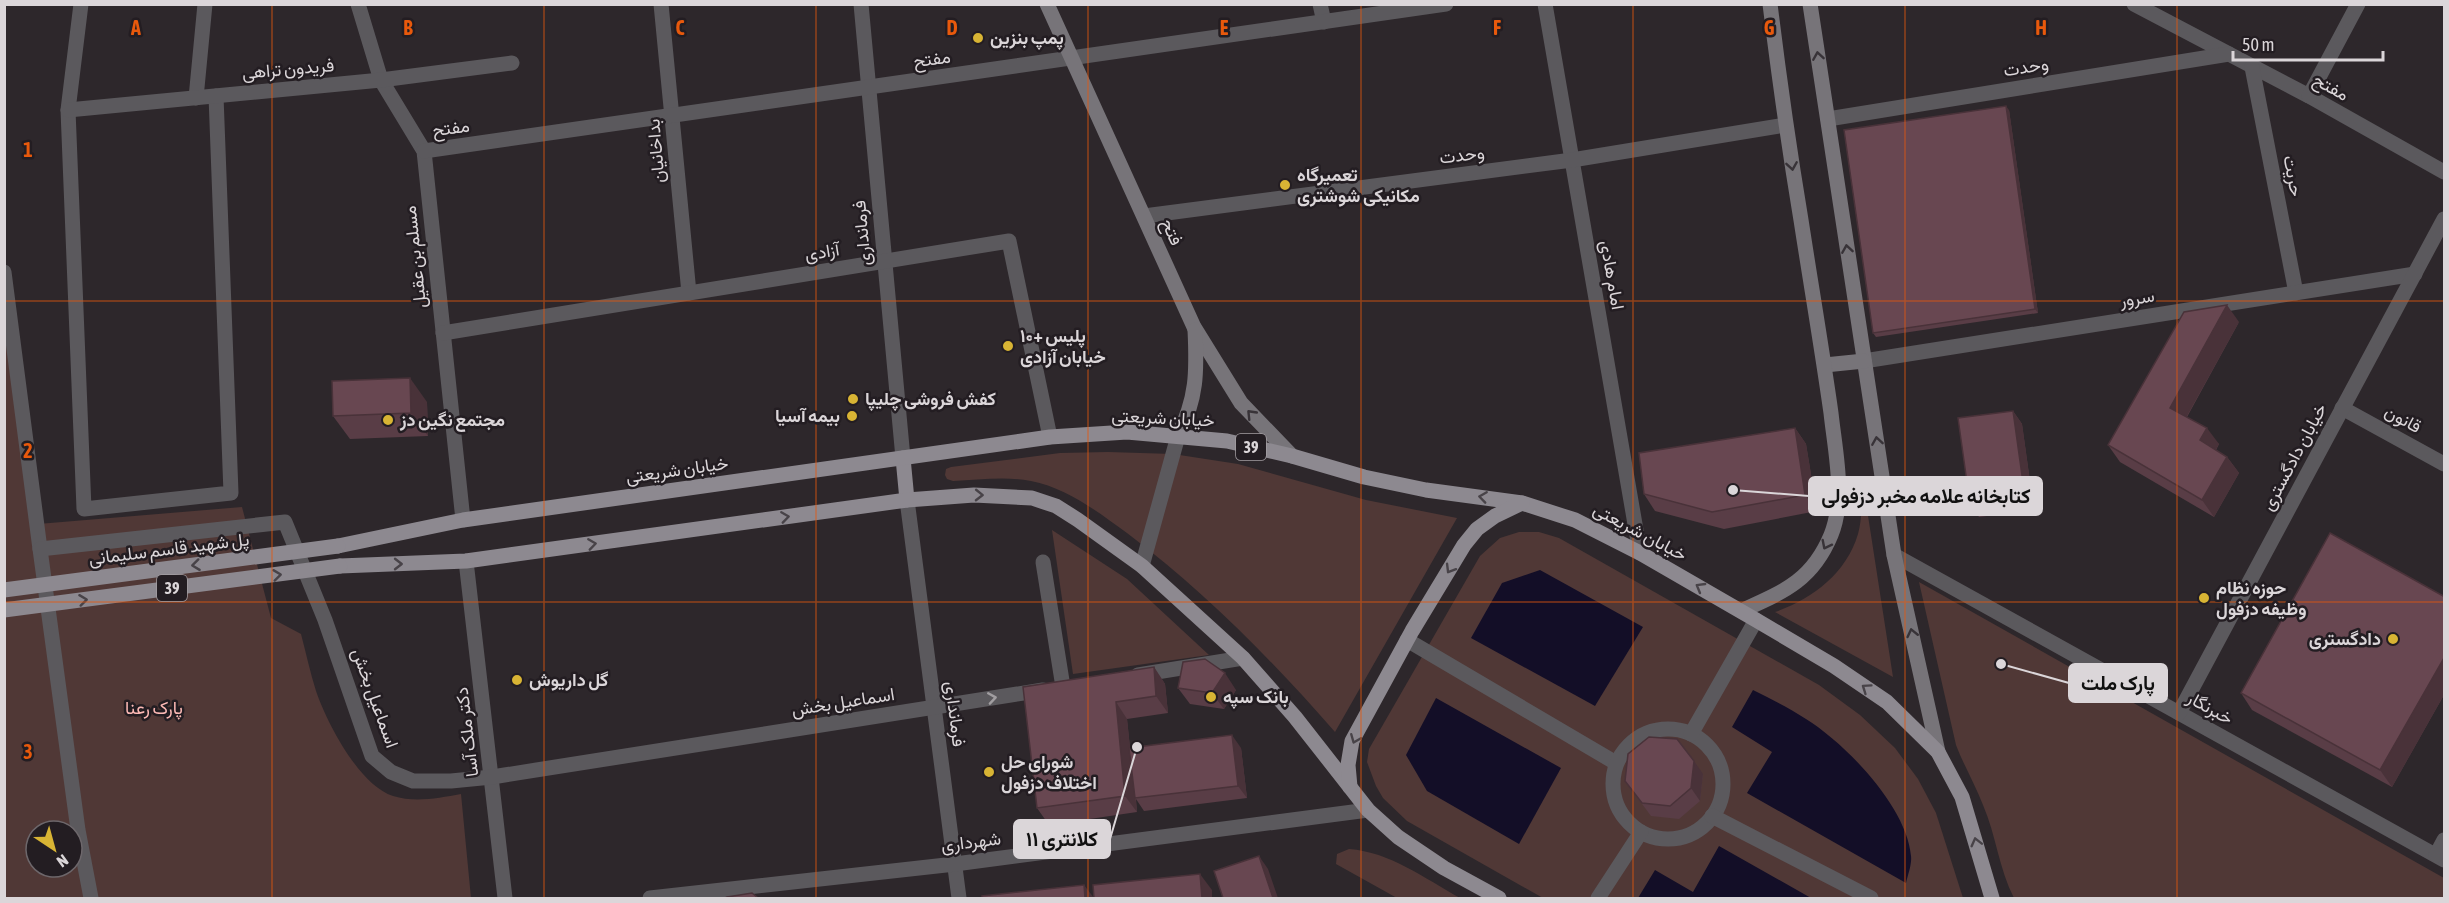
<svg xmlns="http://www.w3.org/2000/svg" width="2449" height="903" font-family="'Asap Condensed',Vazirmatn,sans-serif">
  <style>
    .green { fill: #503836; fill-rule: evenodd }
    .water { fill: #130e27 }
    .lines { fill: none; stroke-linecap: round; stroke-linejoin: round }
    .street { stroke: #5b595d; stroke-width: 15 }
    .secondary { stroke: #777479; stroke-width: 15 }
    .primary { stroke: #8d8990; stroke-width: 15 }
    .primary-bridge { stroke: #8d8990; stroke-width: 15 }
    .wall { fill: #593d46 }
    .shaded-wall { fill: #493239 }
    .building { fill: #684751; stroke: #493239; stroke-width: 1.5 }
    .oneway { stroke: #383338 }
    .oneway2 { stroke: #484348 }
    .oneway3 { stroke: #a19ea1 }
    .grid { fill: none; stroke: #e8590c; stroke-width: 1.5; stroke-opacity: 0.55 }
    .poi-dot { fill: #d8b434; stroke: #231d22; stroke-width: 2 }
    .labels { text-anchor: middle; stroke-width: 5; stroke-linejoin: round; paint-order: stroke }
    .shield { fill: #231d22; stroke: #a49ea2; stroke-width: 1.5 }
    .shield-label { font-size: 16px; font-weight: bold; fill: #dbd6d9 }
    .poi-label { font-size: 18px; font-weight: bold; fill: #dbd6d9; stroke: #231d22; text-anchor: start }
    .street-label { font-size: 18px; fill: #dbd6d9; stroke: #231d22 }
    .park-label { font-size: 18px; fill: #fcb9b5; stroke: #231d22 }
    .grid-label { font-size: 20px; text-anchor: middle; font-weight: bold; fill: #e8590c; stroke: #231d22; stroke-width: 5; stroke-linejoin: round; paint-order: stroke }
    .leader { fill: none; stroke: #dbd6d9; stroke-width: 2 }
    .callout-dot { fill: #dbd6d9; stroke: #231d22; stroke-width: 2 }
    .callout { fill: #dbd6d9; stroke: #dbd6d9; stroke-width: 2 }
    .callout-label { font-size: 20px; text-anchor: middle; font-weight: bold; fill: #111 }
  </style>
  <rect width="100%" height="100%" fill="#2d272b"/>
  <g class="green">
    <path d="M4 272 38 524 242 507 271 618 301 634C306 653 310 672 316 691 327 723 359 785 393 796 415 803 439 798 461 794L471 898H5ZM36 831H72V867H36Z"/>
    <path d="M1108 452 1173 454 1238 464 1366 500 1457 518 1335 732C1272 660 1204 591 1127 533 1098 512 1067 488 1031 481 1006 476 978 480 953 481L947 479 945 475 946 469 951 467 1060 453Z"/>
    <path d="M1862 477 1893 677 1775 612C1812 599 1846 574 1858 534 1863 516 1861 496 1862 477Z"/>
    <polygon points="1052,530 1127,579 1209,655 1073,674"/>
    <polygon points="1519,532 1539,532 1559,538 1819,685 1860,715 1895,748 1918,779 1936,813 1963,898 1543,898 1407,821 1383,798 1376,786 1367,762 1369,749 1480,556 1500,538"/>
    <path d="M1919 582 2444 878V898H2014C1999 869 1996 835 1983 805 1975 784 1964 766 1956 745Z"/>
    <path d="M1349 849C1390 852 1424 878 1460 898H1397L1336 864 1337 854Z"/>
  </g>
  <g class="water">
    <polygon points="1540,570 1643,627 1595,706 1471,638 1502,583"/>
    <path d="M1753 690C1771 699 1789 708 1806 719 1846 744 1907 807 1911 856 1912 864 1908 874 1906 883L1747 793 1772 752 1732 727Z"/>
    <polygon points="1436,698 1561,768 1519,844 1427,791 1406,755"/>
    <polygon points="1719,846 1811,898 1638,898 1655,870 1693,892"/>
  </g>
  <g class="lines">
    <g class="street">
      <polyline points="81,4 68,110 84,509 231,493 216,96"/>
      <polyline points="358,4 381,80 424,151 463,520"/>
      <polyline points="661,4 689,293"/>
      <polyline points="861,4 903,458"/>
      <polyline points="1320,4 1324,22"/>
      <polyline points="1545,4 1640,553"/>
      <polyline points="2134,4 2309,96 2444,172"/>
      <polyline points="2252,67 2296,293"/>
      <polyline points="2309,96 2358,4"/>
      <polyline points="196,98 205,4"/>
      <polyline points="68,110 381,80 512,63"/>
      <polyline points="1828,119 2229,54"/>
      <polyline points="424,151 1446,4"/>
      <polyline points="1144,216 1572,160 1785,125"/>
      <polyline points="4,272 40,549"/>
      <polyline points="443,333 1009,241 1050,437"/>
      <polyline points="1864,361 2415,274"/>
      <polyline points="2342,408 2444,464"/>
      <polyline points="907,500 959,898"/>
      <polyline points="1894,555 2444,860"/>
      <polyline points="466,561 505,898"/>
      <polyline points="1043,562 1063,687"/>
      <polyline points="1142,566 1178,436"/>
      <polyline points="1407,640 1616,763"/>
      <polyline points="1138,675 1243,658"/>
      <polyline points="2179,713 2444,219"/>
      <circle cx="1668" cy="784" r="55"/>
      <polyline points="1691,734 1756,620"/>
      <polyline points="1712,816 1871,898"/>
      <polyline points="2436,855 2444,840"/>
      <polyline points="91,898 78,830 40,549 285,522 325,620 372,756 391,772 413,781 451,781 492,777 1043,690"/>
      <polyline points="650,898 955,864 1368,810"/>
      <polyline points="1598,898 1641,832"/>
    </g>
    <g class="secondary">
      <polyline points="1047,4 1194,327 1241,403 1292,456"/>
      <polyline points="1810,4 1894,555 1938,752"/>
      <polyline points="1825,365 1864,361"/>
      <path d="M1178 436C1197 398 1197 372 1195 330"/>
      <path d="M1741 611C1783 592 1812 581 1831 535 1846 498 1835 451 1831 413 1822 349 1811 285 1801 220 1789 148 1779 77 1770 4"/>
    </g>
    <g class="primary">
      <polyline points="903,458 907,500"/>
      <polyline points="338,546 463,520 1050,437 1127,432 1227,441 1292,456 1364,477 1426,490 1522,503 1575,520 1640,553 1756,620 1834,666 1887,702 1938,752 1962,797 1992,898"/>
      <polyline points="340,566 466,561 907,500 974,495 1032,498 1056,506 1078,520 1142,566 1243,658 1295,717 1368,810 1398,837 1444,868 1499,898"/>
      <polyline points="1350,787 1348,765 1352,741 1412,631 1464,545 1477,529 1495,516 1522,503"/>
    </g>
    <g class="primary-bridge">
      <polyline points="4,590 338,546"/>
      <polyline points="4,610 340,566"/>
    </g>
  </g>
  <g class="wall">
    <polygon points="2009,110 2038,313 1876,337 1873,333"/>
    <polygon points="2239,322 2187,417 2219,444 2216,450 2227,457 2239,473 2214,517 2120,462 2108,445"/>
    <polygon points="427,402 428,436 350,439 333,416"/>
    <polygon points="2013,411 2022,424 2034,510 1979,517 1970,504"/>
    <polygon points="1795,428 1806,444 1817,511 1724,529 1655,511 1644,494"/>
    <polygon points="2445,597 2445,693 2392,787 2252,710 2241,693"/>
    <polygon points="1154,667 1165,684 1168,713 1127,719 1130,748 1241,748 1247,798 1144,811 1136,799 1137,812 1049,825 1037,808 1023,687"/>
    <polygon points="1178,688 1236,690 1224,709 1190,704"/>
    <polygon points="1703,774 1700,801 1679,819 1651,816 1625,781"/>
  </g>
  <g class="shaded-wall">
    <polygon points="2006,106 2009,110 2038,313 2035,309"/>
    <polygon points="2227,305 2239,322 2182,425 2170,408"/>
    <polygon points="410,378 427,402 428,436 411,413"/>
    <polygon points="2013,411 2022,424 2034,510 2025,497"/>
    <polygon points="1795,428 1806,444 1817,511 1805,495"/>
    <polygon points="2207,428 2219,444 2212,457 2200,440"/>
    <polygon points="2227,457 2239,473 2214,517 2202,500"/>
    <polygon points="2445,656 2445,693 2392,787 2380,770"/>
    <polygon points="1154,667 1165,684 1168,713 1156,696"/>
    <polygon points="1225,673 1236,690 1224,709 1212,693"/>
    <polygon points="1116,702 1127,719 1137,812 1125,796"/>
    <polygon points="1232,735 1241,748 1247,798 1238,786"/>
    <polygon points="1694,761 1703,774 1700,801 1691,788"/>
    <polygon points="1259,856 1268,869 1278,898 1273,898"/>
    <polygon points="1200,874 1212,890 1212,898 1202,898"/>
    <polygon points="1084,885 1094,898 1085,898"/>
  </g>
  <g class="building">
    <polygon points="2006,106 2035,309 1873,333 1844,130"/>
    <polygon points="2227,305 2170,408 2207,428 2200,440 2227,457 2202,500 2108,445 2184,312"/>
    <polygon points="410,378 411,413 333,416 332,381"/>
    <polygon points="2013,411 2025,497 1970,504 1958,418"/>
    <polygon points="1795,428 1805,495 1712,512 1644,494 1639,453"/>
    <polygon points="2330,533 2445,597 2445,656 2380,770 2241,693"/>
    <polygon points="1205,659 1225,673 1212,693 1178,688 1183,662"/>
    <polygon points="1154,667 1156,696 1116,702 1125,796 1037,808 1023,687"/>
    <polygon points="1232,735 1238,786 1135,798 1129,748"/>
    <polygon points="1649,737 1677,739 1694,761 1691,788 1670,806 1642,803 1625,781 1628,754"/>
    <polygon points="1259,856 1273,898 1223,898 1214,871"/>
    <polygon points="1200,874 1202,898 1094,898 1093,885"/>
    <polygon points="1084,885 1085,898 982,898 982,896"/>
    <polygon points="752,893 758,898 725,898 727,897"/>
  </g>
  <defs><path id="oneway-chevron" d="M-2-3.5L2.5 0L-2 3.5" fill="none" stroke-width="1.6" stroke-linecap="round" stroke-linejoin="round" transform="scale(1.5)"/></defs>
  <g class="oneway">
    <use href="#oneway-chevron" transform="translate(1818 56) rotate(-99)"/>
    <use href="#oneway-chevron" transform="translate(1792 166) rotate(81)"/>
    <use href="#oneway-chevron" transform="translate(1847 249) rotate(-99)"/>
    <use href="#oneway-chevron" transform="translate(1251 414) rotate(-134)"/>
    <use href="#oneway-chevron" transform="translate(1877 441) rotate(-99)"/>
    <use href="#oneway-chevron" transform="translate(1826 545) rotate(117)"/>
    <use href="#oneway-chevron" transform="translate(1912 633) rotate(-103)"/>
  </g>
  <g class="oneway2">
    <use href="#oneway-chevron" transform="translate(979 495) rotate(1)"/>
    <use href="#oneway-chevron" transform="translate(1483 497) rotate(-172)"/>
    <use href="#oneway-chevron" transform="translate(785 517) rotate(-8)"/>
    <use href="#oneway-chevron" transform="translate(592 544) rotate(-8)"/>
    <use href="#oneway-chevron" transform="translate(398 564)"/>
    <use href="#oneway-chevron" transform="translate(196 565) rotate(173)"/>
    <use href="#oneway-chevron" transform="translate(1450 569) rotate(121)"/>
    <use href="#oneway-chevron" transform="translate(277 575) rotate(-7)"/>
    <use href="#oneway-chevron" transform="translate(1700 587) rotate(-150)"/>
    <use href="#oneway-chevron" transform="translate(83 600) rotate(-7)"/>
    <use href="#oneway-chevron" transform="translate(1866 688) rotate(-145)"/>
    <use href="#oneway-chevron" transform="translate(1355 739) rotate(112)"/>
    <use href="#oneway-chevron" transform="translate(1976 842) rotate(-104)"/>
  </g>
  <use class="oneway3" href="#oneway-chevron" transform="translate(992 698) rotate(-9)"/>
  <path class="grid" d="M272 4V898M544 4V898M816 4V898M1088 4V898M1361 4V898M1633 4V898M1905 4V898M2177 4V898M4 301H2444M4 602H2444"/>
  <g class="poi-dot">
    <circle cx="978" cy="38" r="6"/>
    <circle cx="1285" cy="185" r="6"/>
    <circle cx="1008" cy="346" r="6"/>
    <circle cx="853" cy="399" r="6"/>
    <circle cx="852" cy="416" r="6"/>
    <circle cx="388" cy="420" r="6"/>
    <circle cx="2204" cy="598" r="6"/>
    <circle cx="2393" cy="639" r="6"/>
    <circle cx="517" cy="680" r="6"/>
    <circle cx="1211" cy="697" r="6"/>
    <circle cx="989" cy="772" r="6"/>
  </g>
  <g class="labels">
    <g class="shield">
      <rect x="1236" y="434" width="30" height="26" rx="4.5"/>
      <rect x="157" y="575" width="30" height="26" rx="4.5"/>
    </g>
    <g class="shield-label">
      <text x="1251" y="453">39</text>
      <text x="172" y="594">39</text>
    </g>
    <g class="poi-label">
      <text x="990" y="44">پمپ بنزین</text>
      <text x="1297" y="181">تعمیرگاه<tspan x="1297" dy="21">مکانیکی شوشتری</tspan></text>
      <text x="1020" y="342">پلیس +۱۰<tspan x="1020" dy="21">خیابان آزادی</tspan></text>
      <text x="865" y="405">کفش فروشی چلیپا</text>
      <text x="840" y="422" text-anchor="end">بیمه آسیا</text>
      <text x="400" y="426">مجتمع نگین دز</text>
      <text x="2216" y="594">حوزه نظام<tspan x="2216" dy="21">وظیفه دزفول</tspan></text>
      <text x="2381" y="645" text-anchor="end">دادگستری</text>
      <text x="529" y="686">گل داریوش</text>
      <text x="1223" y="703">بانک سپه</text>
      <text x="1001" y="768">شورای حل<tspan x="1001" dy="21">اختلاف دزفول</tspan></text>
    </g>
    <g class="street-label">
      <text transform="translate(932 59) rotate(-8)" y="6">مفتح</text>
      <text transform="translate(2026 67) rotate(-9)" y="6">وحدت</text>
      <text transform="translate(288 69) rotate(-5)" y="6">فریدون تراهی</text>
      <text transform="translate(2331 87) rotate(29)" y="6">مفتح</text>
      <text transform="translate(451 128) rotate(-8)" y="6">مفتح</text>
      <text transform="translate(656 151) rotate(-95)" y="6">بداخانیان</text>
      <text transform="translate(1462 155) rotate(-7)" y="6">وحدت</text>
      <text transform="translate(2293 176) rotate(79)" y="6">حریت</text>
      <text transform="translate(1172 232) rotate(66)" y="6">فتح</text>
      <text transform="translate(862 233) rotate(-95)" y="6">فرمانداری</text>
      <text transform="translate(822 252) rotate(-9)" y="6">آزادی</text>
      <text transform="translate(415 257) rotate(-96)" y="6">مسلم بن عقیل</text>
      <text transform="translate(1612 275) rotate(80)" y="6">امام هادی</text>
      <text transform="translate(2137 298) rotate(-9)" y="6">سرور</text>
      <text transform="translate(1163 418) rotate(3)" y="6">خیابان شریعتی</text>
      <text transform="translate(2403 419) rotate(29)" y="6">قانون</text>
      <text transform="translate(2294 457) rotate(-62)" y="6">خیابان دادگستری</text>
      <text transform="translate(677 470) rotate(-8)" y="6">خیابان شریعتی</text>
      <text transform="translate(1640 532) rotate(28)" y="6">خیابان شریعتی</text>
      <text transform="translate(169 549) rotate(-7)" y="6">پل شهید قاسم سلیمانی</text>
      <text transform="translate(375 698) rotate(70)" y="6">اسماعیل بخش</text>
      <text transform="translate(843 702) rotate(-9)" y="6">اسماعیل بخش</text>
      <text transform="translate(2210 708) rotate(29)" y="6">خبرنگار</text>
      <text transform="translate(955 714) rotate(83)" y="6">فرمانداری</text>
      <text transform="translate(467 732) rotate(-97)" y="6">دکتر ملک آسا</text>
      <text transform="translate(971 842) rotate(-7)" y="6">شهرداری</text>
    </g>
    <g class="park-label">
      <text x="154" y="714">پارک رعنا</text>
    </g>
  </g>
  <g class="grid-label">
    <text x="136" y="35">A</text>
    <text x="408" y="35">B</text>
    <text x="680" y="35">C</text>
    <text x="952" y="35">D</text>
    <text x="1224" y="35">E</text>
    <text x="1497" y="35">F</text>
    <text x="1769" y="35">G</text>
    <text x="2041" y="35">H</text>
    <text x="28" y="157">1</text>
    <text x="28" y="458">2</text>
    <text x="28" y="759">3</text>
  </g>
  <path class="leader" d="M1733 490L1809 496M2001 664L2069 683M1137 747L1110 839"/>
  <g class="callout-dot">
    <circle cx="1733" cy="490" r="6"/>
    <circle cx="2001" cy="664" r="6"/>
    <circle cx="1137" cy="747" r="6"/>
  </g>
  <g class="callout">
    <rect x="1809" y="477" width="233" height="38" rx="6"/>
    <rect x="2069" y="664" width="98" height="38" rx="6"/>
    <rect x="1014" y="820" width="96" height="38" rx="6"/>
  </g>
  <g class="callout-label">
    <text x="1926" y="503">کتابخانه علامه مخبر دزفولی</text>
    <text x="2118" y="690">پارک ملت</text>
    <text x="1062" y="846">کلانتری ۱۱</text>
  </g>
  <rect width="2449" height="903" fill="none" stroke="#dbd6d9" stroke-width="12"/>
  <g transform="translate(54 849) rotate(144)"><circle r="28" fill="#231d22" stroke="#6d676b" stroke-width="1.5"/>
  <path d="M0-4.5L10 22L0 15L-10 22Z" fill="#d8b434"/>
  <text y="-9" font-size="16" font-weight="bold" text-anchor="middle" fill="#dbd6d9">N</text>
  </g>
  <path d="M2233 51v9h150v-9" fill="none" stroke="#dbd6d9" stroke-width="3"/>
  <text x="2242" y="51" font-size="18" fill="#dbd6d9" stroke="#231d22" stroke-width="4.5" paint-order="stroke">50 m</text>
</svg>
